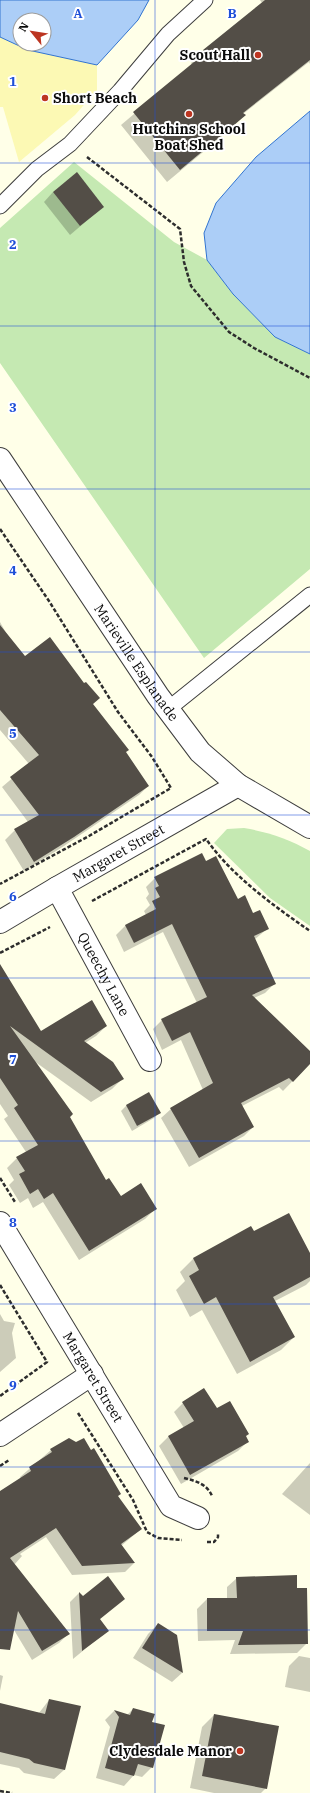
<svg xmlns="http://www.w3.org/2000/svg" width="310" height="1793" font-family="'IBM Plex Serif',serif">
  <style>
    .green { fill: #c5e9b2 }
    .sand { fill: #fcf9b4 }
    .water { fill: #accef7; stroke: #3274d0; fill-rule: evenodd }
    .shadow { fill: #0003 }
    .building { fill: #534e47 }
    .lines { fill: none; stroke-linecap: round; stroke-linejoin: round }
    .lane-casing { stroke: #3e3e3e; stroke-width: 17 }
    .street-casing { stroke: #3e3e3e; stroke-width: 24 }
    .path { stroke: #2d2d2d; stroke-width: 2.5; stroke-dasharray: 4 2; stroke-linecap: butt }
    .lane { stroke: #fff; stroke-width: 15 }
    .street { stroke: #fff; stroke-width: 22 }
    .grid { fill: none; stroke: #1d4ed8; stroke-width: 1; stroke-opacity: 0.55 }
    .poi-dot { fill: #bc3521; stroke: #fff; stroke-width: 1.5 }
    .labels { text-anchor: middle; stroke-width: 4; stroke-linejoin: round; paint-order: stroke }
    .poi-label { font-size: 14px; font-weight: bold; fill: #0b0b0b; stroke: #fff; text-anchor: end }
    .street-label { font-size: 14px; fill: #0b0b0b; stroke: #fff }
    .grid-label { font-size: 13px; text-anchor: middle; font-weight: bold; fill: #1d4ed8; stroke: #fff; stroke-width: 4; stroke-linejoin: round; paint-order: stroke }
  </style>
  <rect width="100%" height="100%" fill="#ffffe8"/>
  <g class="green">
    <polygon points="74,162 174,242 207,260 233,294 275,337 310,354 310,569 204,658 0,363 0,228"/>
    <path d="M244 828C268 832 289 839 310 851V926L270 898 214 843 227 829Z"/>
  </g>
  <polygon class="sand" points="0,37 28,50 97,65 97,90 75,115 19,162 3,107 0,107"/>
  <g class="water">
    <path d="M0 0H149L138 20 97 65 28 50 0 37ZM20 20H44V44H20Z"/>
    <polygon points="310,111 310,354 275,337 233,294 207,260 204,233 216,203 256,157"/>
  </g>
  <g class="shadow">
    <polygon points="260,0 310,0 310,64 309,62 243,114 244,115 232,128 167,182 121,125 192,65 191,63 204,51 262,3"/>
    <polygon points="53,192 103,207 70,235 44,202"/>
    <polygon points="0,622 9,638 25,658 92,705 148,786 139,795 64,846 24,871 5,840 15,830 28,822 2,787 29,764 0,730"/>
    <polygon points="205,862 237,900 267,929 254,940 274,984 265,993 254,998 310,1052 310,1063 283,1091 279,1087 242,1106 253,1127 244,1136 189,1167 161,1118 171,1109 203,1090 181,1040 162,1050 153,1029 162,1020 197,1003 163,932 124,952 116,935 126,925 146,915 144,911 150,905 146,898 149,894 146,887 155,878"/>
    <polygon points="0,988 41,1032 106,1026 96,1036 85,1043 122,1079 112,1089 91,1102 34,1061 105,1181 120,1198 156,1208 145,1219 79,1260 43,1202 33,1208 28,1198 20,1203 9,1185 14,1180 7,1168 17,1158 26,1152 4,1119 8,1116 0,1104"/>
    <polygon points="149,1094 159,1113 154,1118 132,1131 121,1111 126,1106"/>
    <polygon points="254,1233 310,1255 310,1281 306,1285 275,1301 294,1337 281,1350 237,1374 202,1310 190,1317 176,1290 185,1281 180,1272 193,1259"/>
    <polygon points="0,1314 4,1321 15,1323 12,1333 16,1358 0,1372"/>
    <polygon points="183,1403 216,1409 245,1437 247,1442 238,1451 181,1484 159,1446 168,1437 184,1428 174,1412"/>
    <polygon points="51,1450 117,1497 141,1529 121,1546 134,1563 125,1572 72,1575 46,1537 20,1554 22,1556 14,1565 68,1634 59,1643 32,1660 11,1625 0,1624 0,1512 21,1479 20,1477"/>
    <polygon points="310,1463 310,1515 282,1494"/>
    <polygon points="237,1578 296,1589 307,1643 297,1653 230,1654 235,1640 198,1641 197,1609 207,1599 227,1599 227,1587"/>
    <polygon points="79,1593 83,1598 123,1599 99,1620 107,1631 73,1659 70,1602"/>
    <polygon points="158,1624 176,1635 182,1673 172,1682 133,1658 148,1634"/>
    <polygon points="299,1656 310,1658 310,1692 285,1687 289,1666"/>
    <polygon points="0,1675 3,1676 0,1691"/>
    <polygon points="49,1700 64,1770 54,1779 24,1773 19,1768 0,1764 0,1704 39,1713"/>
    <polygon points="133,1709 151,1722 152,1767 142,1777 134,1775 124,1786 96,1778 110,1727 105,1720 114,1711 127,1715"/>
    <polygon points="214,1715 266,1788 261,1793 214,1793 190,1788 202,1727"/>
  </g>
  <g class="building">
    <polygon points="265,0 310,0 310,60 243,113 246,115 180,170 133,112 205,53 203,50"/>
    <polygon points="77,172 104,207 80,226 53,192"/>
    <polygon points="0,625 25,656 50,637 84,683 86,682 100,698 93,704 129,750 126,752 149,786 74,837 34,862 14,829 39,815 10,777 39,755 0,710"/>
    <polygon points="202,853 206,861 216,856 238,899 245,895 253,913 260,910 269,929 254,936 276,984 252,995 310,1051 310,1064 293,1082 289,1078 241,1103 254,1127 199,1158 170,1108 213,1083 190,1032 172,1041 161,1019 207,997 172,924 134,943 125,925 156,909 152,901 160,897 155,888 159,886 154,877"/>
    <polygon points="0,964 41,1031 92,1000 107,1026 84,1041 113,1062 124,1079 101,1092 10,1026 73,1114 70,1117 106,1180 109,1178 121,1196 141,1183 157,1209 89,1251 53,1193 44,1199 38,1189 30,1194 19,1174 25,1171 16,1157 38,1145 14,1108 18,1105 0,1078"/>
    <polygon points="149,1092 161,1113 137,1126 126,1105"/>
    <polygon points="289,1213 310,1253 310,1277 273,1297 295,1337 250,1362 216,1297 204,1304 189,1276 199,1270 193,1258 251,1226 254,1231"/>
    <polygon points="204,1388 217,1408 230,1401 249,1434 246,1436 249,1442 190,1475 168,1436 194,1421 182,1402"/>
    <polygon points="69,1438 76,1442 84,1438 91,1450 94,1448 121,1494 118,1496 142,1529 121,1544 135,1563 82,1566 56,1528 10,1558 70,1634 42,1651 18,1611 10,1650 0,1649 0,1491 31,1471 29,1467 52,1452 50,1449"/>
    <polygon points="297,1575 297,1588 307,1588 308,1644 238,1645 243,1631 207,1631 207,1598 237,1598 236,1577"/>
    <polygon points="108,1576 125,1599 100,1619 109,1631 82,1651 79,1592 83,1596"/>
    <polygon points="158,1623 177,1635 183,1673 142,1648"/>
    <polygon points="49,1699 81,1706 65,1770 34,1763 29,1759 0,1752 0,1703 45,1714"/>
    <polygon points="133,1708 155,1714 152,1722 165,1725 153,1768 138,1764 134,1776 105,1768 119,1717 114,1710 130,1715"/>
    <polygon points="214,1714 279,1726 267,1789 202,1776"/>
  </g>
  <g class="lines">
    <g class="lane-casing">
      <g id="lane">
        <polyline points="0,206 37,169 70,144 120,91 168,34 205,0"/>
        <polyline points="167,710 310,595"/>
      </g>
    </g>
    <g class="street-casing">
      <g id="street">
        <path id="s1" d="M0 459 158 696 200 752 238 785 310 827"/>
        <path id="s2" d="M57 888 150 1060"/>
        <path id="s3" d="M0 922 57 888 238 785"/>
        <path id="s4" d="M0 1223 171 1506 198 1518"/>
        <polyline points="0,1435 92,1374"/>
      </g>
    </g>
    <g class="path">
      <polyline points="87,157 180,229 184,262 191,286 229,332 254,348 310,378"/>
      <polyline points="0,529 49,601 118,712 152,757 171,788 89,836 0,884"/>
      <path d="M92 901 206 839C232 876 274 906 310 931"/>
      <polyline points="0,953 50,927"/>
      <polyline points="0,1178 15,1202"/>
      <polyline points="0,1285 47,1362 0,1396"/>
      <polyline points="78,1413 133,1500 147,1532 158,1538 182,1540"/>
      <polyline points="0,1466 9,1460"/>
      <path d="M184 1478C196 1481 207 1484 212 1496"/>
      <polyline points="207,1542 214,1542 218,1537 218,1534"/>
      <polyline points="0,1791 12,1793"/>
    </g>
    <use href="#lane" class="lane"/>
    <use href="#street" class="street"/>
  </g>
  <path class="grid" d="M155 0V1793M0 163H310M0 326H310M0 489H310M0 652H310M0 815H310M0 978H310M0 1141H310M0 1304H310M0 1467H310M0 1630H310"/>
  <g class="poi-dot">
    <circle cx="258" cy="55" r="4"/>
    <circle cx="45" cy="98" r="4"/>
    <circle cx="189" cy="114" r="4"/>
    <circle cx="240" cy="1751" r="4"/>
  </g>
  <g class="labels">
    <g class="poi-label">
      <text x="250" y="60">Scout Hall</text>
      <text x="53" y="103" text-anchor="start">Short Beach</text>
      <text x="189" y="134" text-anchor="middle">Hutchins School<tspan x="189" dy="16">Boat Shed</tspan></text>
      <text x="232" y="1756">Clydesdale Manor</text>
    </g>
    <g class="street-label">
      <text dy="5" stroke="none"><textPath href="#s1" startOffset="245">Marieville Esplanade</textPath></text>
      <text dy="5" stroke="none"><textPath href="#s3" startOffset="137">Margaret Street</textPath></text>
      <text dy="5" stroke="none"><textPath href="#s2" startOffset="98">Queechy Lane</textPath></text>
      <text dy="5" stroke="none"><textPath href="#s4" startOffset="180">Margaret Street</textPath></text>
    </g>
  </g>
  <g class="grid-label">
    <text x="78" y="18">A</text>
    <text x="232" y="18">B</text>
    <text x="13" y="86">1</text>
    <text x="13" y="249">2</text>
    <text x="13" y="412">3</text>
    <text x="13" y="575">4</text>
    <text x="13" y="738">5</text>
    <text x="13" y="901">6</text>
    <text x="13" y="1064">7</text>
    <text x="13" y="1227">8</text>
    <text x="13" y="1390">9</text>
  </g>
  <g transform="translate(32 32) rotate(300)"><circle r="19" fill="#ffffff" stroke="#9d9d9d"/>
  <path d="M0-3L7 15L0 10L-7 15Z" fill="#bc3521"/>
  <text y="-6" font-size="11" font-weight="bold" text-anchor="middle" fill="#0b0b0b">N</text>
  </g>
</svg>
